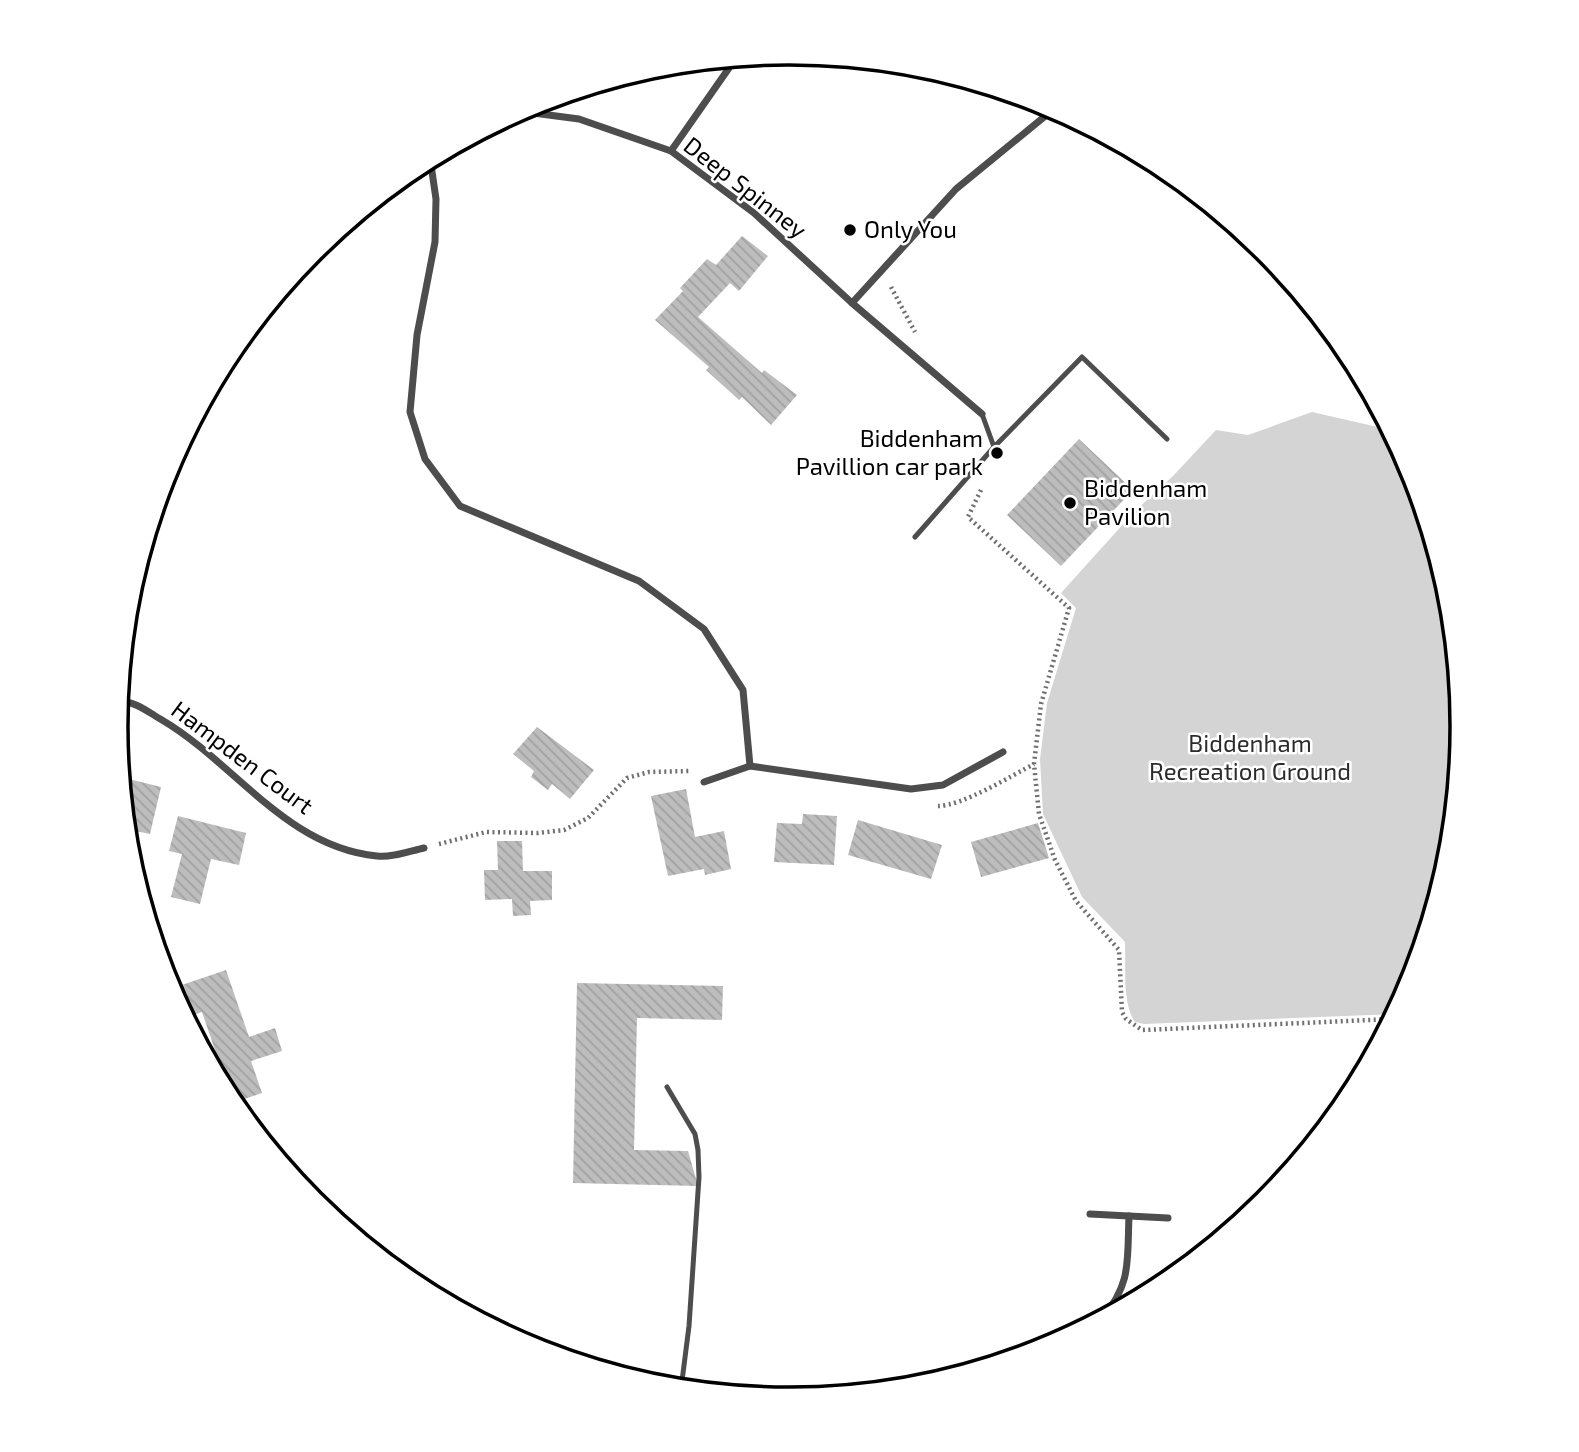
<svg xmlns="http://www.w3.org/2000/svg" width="1579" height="1452" font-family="'Exo 2',sans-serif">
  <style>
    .green { fill: #d4d4d4 }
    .building { fill: url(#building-back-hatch) }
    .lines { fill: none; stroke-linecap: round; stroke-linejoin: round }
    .path { stroke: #6f6f6f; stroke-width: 4.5; stroke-dasharray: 2 3.5; stroke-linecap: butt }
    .lane { stroke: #4d4d4d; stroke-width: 5 }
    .street { stroke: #4d4d4d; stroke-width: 7 }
    .poi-dot { fill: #000; stroke: #fff; stroke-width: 2.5 }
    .labels { text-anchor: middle; stroke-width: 5; stroke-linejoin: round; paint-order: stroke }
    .street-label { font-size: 24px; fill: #000; stroke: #fff }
    .poi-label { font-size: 24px; fill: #000; stroke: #fff; text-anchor: start }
    .park-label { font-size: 24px; fill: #2b2b2b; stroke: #fff }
    .rim { fill: none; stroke: #000; stroke-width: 3.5 }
  </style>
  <defs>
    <pattern id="building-back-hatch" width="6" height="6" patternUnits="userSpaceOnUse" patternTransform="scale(1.75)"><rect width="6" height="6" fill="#bdbdbd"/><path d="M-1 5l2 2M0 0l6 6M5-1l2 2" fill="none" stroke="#a1a1a1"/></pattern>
  </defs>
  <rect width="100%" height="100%" fill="#fff"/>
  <path class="green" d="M1312 412 1391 430 1412 469 1450 595 1463 726 1450 858 1412 984 1395 1014 1144 1024 1135 1022C1122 1004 1126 965 1125 942L1082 897 1043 814 1040 759 1047 703 1076 608 1061 593 1135 511 1173 476 1216 430 1248 435Z"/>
  <g class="building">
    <polygon points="742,236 768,256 739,291 730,283 698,317 762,373 764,370 797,395 771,425 742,397 739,400 706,370 709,367 655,320 683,291 680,288 707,259 716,265"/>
    <polygon points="1079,439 1133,490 1061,566 1007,515"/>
    <polygon points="537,727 594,770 570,799 552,784 548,790 531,777 534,771 513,754"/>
    <polygon points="121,777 161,787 150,834 126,829"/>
    <polygon points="686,789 695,837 724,831 731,869 705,875 704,869 668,876 651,796"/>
    <polygon points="803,814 837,816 834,865 774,862 777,823 802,824"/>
    <polygon points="178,816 246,833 239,865 211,859 200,904 171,897 182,854 169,851"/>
    <polygon points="858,820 942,845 931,879 848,855"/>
    <polygon points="1038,823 1049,858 981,877 971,842"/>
    <polygon points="497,841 522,841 523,871 552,871 552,900 530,901 531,915 513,916 512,899 485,900 484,870 498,870"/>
    <polygon points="226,970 249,1037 275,1028 282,1051 251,1061 262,1093 233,1103 202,1012 185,1018 170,989"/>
    <polygon points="577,983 723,986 722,1020 637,1018 634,1150 688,1151 698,1186 573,1183"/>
  </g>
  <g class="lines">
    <g class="path">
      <polyline points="891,287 915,332"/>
      <polyline points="981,490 968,517 1069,608 1041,704 1034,764 1039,814 1055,860 1076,901 1119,950 1122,1012 1126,1019 1142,1030 1393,1019"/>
      <path d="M938 806C962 806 1011 776 1034 764"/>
      <polyline points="439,844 486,832 538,833 564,830 588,818 627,778 649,772 691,771"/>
    </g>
    <g class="lane">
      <polyline points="994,447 1082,357 1167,439"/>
      <polyline points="915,537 994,447 982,414"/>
      <polyline points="667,1087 695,1134 698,1150 699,1177 689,1326 681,1389"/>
    </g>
    <g class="street">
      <polyline points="518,111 579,119 671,151 754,213 852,303 956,189 1055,108"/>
      <polyline points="671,151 736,58"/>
      <polyline points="430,158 436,199 435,242 417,335 410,412 425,459 460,506 639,581 704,629 743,690 750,766 911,789 943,785 1003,752"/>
      <polyline points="852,303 982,414"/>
      <path d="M118 701C135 701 148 712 162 720 235 763 286 847 377 856 391 858 410 851 424 848"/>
      <polyline points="704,782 750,766"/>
      <polyline points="1090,1214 1168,1218"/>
      <path d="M1102 1319C1132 1282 1127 1262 1129 1216"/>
    </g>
  </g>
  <g class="poi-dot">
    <circle cx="850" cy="230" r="7"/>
    <circle cx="997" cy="453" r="7"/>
    <circle cx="1070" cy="503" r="7"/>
  </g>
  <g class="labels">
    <g class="street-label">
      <text transform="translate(745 188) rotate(38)" y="8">Deep Spinney</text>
      <text transform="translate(242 758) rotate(37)" y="8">Hampden Court</text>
    </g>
    <g class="poi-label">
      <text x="864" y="238">Only You</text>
      <text x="983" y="447" text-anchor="end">Biddenham<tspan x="983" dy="28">Pavillion car park</tspan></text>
      <text x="1084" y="497">Biddenham<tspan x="1084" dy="28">Pavilion</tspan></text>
    </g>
    <g class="park-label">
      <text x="1250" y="752">Biddenham<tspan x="1250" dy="28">Recreation Ground</tspan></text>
    </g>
  </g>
  <path d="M0 0H1579V1452H0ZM128 726a661 661 0 1 1 1322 0a661 661 0 1 1-1322 0Z" fill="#fff" fill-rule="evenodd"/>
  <path class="rim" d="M128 726a661 661 0 1 1 1322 0a661 661 0 1 1-1322 0Z"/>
</svg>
